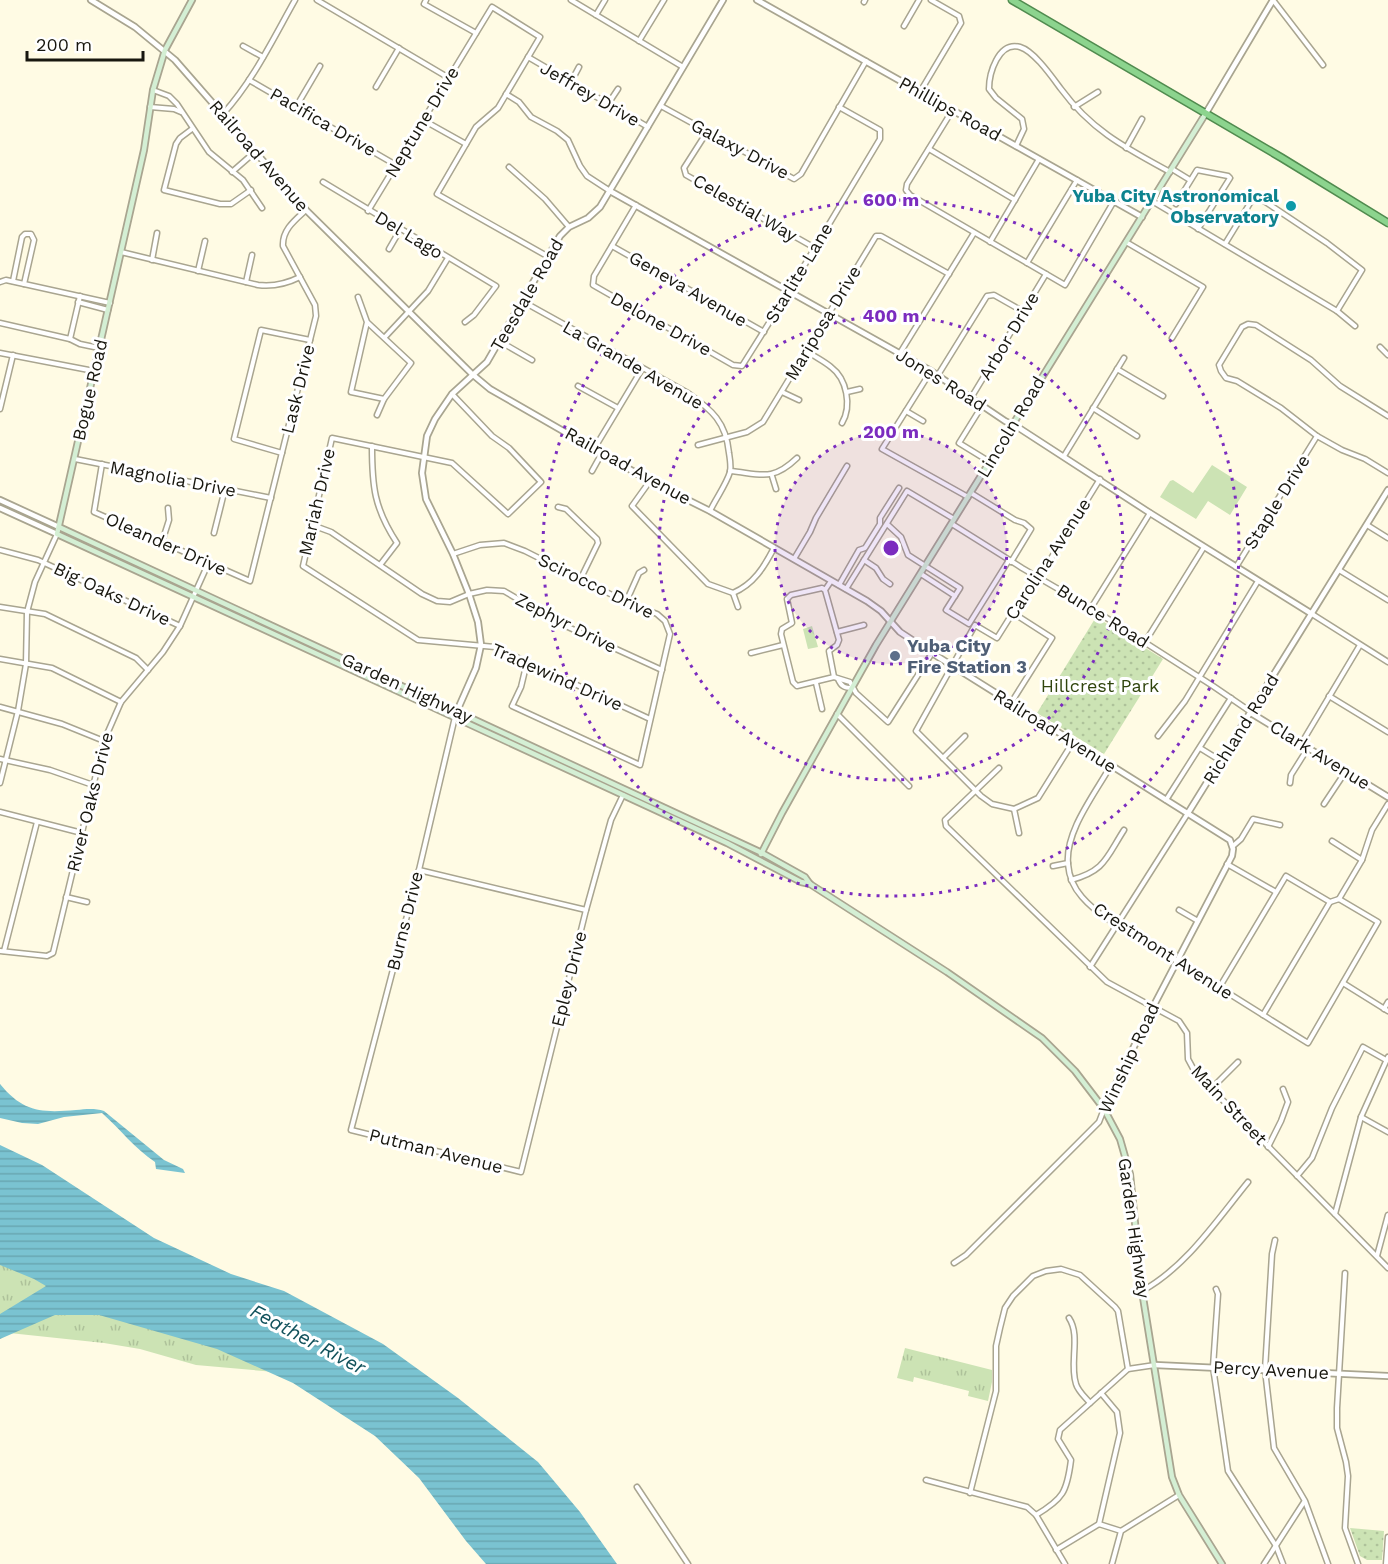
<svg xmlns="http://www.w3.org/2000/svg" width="1388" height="1564" font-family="'Work Sans',sans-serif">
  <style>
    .grass { fill: url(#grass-tufts) }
    .park { fill: url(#park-dots) }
    .pitch { fill: #cce3b4 }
    .water { fill: url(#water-rules) }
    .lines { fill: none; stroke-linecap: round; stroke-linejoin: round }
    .minor-casing { stroke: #a9a590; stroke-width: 7 }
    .tertiary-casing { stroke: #a9a590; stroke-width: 8 }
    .secondary-casing { stroke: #a9a590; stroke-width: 8 }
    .trunk-casing { stroke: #518b4f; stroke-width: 9 }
    .minor { stroke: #fff; stroke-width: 4 }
    .tertiary { stroke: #fff; stroke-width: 4.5 }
    .secondary { stroke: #d4efd4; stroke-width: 4.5 }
    .trunk { stroke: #8cd48e; stroke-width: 6 }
    .ring { fill: none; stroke: #7b2cbf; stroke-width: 3; stroke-dasharray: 3 6 }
    .culture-dot { fill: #0f9aa8; stroke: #fff; stroke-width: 2 }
    .service-dot { fill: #5c6f8a; stroke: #fff; stroke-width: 2 }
    .labels { text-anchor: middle; stroke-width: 6; stroke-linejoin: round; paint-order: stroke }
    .street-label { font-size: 18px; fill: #18170f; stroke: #fff }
    .culture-label { font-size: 18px; font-weight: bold; fill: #0d838f; stroke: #fff; text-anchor: end }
    .service-label { font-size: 18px; font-weight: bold; fill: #4e5e75; stroke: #fff; text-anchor: start }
    .park-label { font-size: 18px; fill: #30450d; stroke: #fff }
    .water-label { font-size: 20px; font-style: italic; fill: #12525c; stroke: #fff }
    .centre { fill: #7b2cbf; stroke: #fff; stroke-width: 3 }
    .ring-label { font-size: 18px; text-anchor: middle; font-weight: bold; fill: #7b2cbf; stroke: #fff; stroke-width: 6; stroke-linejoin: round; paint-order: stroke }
  </style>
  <defs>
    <pattern id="grass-tufts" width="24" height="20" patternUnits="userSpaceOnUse" patternTransform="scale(1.5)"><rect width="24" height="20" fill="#cce3b4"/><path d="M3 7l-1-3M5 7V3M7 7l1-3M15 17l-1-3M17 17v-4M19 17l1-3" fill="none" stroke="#aec29a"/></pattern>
    <pattern id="park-dots" width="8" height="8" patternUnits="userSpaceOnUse" patternTransform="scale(1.5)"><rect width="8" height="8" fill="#cce3b4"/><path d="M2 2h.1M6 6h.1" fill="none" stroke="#aec29a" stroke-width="1.8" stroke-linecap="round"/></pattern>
    <pattern id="water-rules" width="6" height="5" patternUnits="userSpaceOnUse" patternTransform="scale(1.5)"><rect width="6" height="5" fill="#7ac3d1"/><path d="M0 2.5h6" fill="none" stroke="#69a7b2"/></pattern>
  </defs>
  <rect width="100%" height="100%" fill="#fffbe4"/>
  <g class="grass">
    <polygon points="0,1260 155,1319 275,1372 196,1365 140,1349 104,1343 0,1332"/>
    <polygon points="905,1348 992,1370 992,1382 988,1401 968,1396 969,1391 914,1377 913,1382 897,1378"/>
  </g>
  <g class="park">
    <polygon points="1096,617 1163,659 1104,754 1037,713"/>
    <polygon points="1350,1528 1384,1531 1382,1560 1367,1560 1360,1556"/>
  </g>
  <g class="pitch">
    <polygon points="1212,465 1247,487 1230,515 1208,501 1196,519 1160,497 1170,481 1173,480 1193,493"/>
    <polygon points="812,626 818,647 808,649 803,629"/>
  </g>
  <g class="water">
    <path d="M0 1084C23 1112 41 1113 76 1110 86 1109 95 1108 104 1111L164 1160 183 1169 185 1173 156 1169 155 1162C135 1149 120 1129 102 1113L64 1117 38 1124 22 1123 0 1118Z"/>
    <polygon points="0,1145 42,1165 154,1238 231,1274 284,1291 383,1344 458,1398 538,1462 580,1512 617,1564 486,1564 466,1541 419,1478 375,1436 293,1383 217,1349 99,1315 55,1315 0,1339 0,1314 46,1286 34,1279 0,1265"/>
  </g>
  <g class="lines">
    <g class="minor-casing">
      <g id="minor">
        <polyline points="317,0 449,78"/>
        <polyline points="426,0 424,4 476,33"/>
        <polyline points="571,0 683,67"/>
        <polyline points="1273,0 1323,65"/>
        <polyline points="864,2 865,0"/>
        <polyline points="596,15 605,0"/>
        <polyline points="904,26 919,0"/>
        <polyline points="639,41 664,0"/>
        <polyline points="243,46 263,57"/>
        <polyline points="528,57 648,127"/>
        <polyline points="249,80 396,165"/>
        <polyline points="571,82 579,67"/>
        <polyline points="376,87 399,48"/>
        <polyline points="153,90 169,96 177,104 209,152 243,180 262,208"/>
        <polyline points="920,92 961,23 959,16 931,0"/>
        <polyline points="506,94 519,102 531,117 557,131 568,140 580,166 587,176 610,191"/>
        <polyline points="608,104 618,89"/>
        <polyline points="661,106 794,179 801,174 866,61"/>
        <polyline points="150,107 174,109 181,112"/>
        <polyline points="296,107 320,66"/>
        <polyline points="1074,107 1098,92"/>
        <polyline points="952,111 907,184 906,190 910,195 1065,285 1114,201"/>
        <path d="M223 114C253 81 273 39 295 0"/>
        <polyline points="423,120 466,144"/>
        <polyline points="192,129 180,138 176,144 164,190 220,204 231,204 251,190"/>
        <polyline points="707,132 684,168 686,175 815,248"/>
        <path d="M1016 146 1024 129 1022 119 996 98 989 89C989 74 998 41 1020 47 1034 51 1052 77 1061 89 1092 131 1126 148 1170 172"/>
        <polyline points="1126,148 1142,119"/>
        <polyline points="929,149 1015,200"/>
        <polyline points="509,167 545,199 569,227"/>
        <polyline points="1172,169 1190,180"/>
        <polyline points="232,172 256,151"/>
        <polyline points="323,182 496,286 474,315 465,322"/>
        <polyline points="1152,201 1337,311 1355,326"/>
        <polyline points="1176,204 1197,170 1228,176 1230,178 1198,229"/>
        <polyline points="636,205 594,276 593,285 733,365 742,366 789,291 880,139 880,130 839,107"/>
        <polyline points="368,211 492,7 540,37 498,108 476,127 437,194 547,256"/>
        <polyline points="990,242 1039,159"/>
        <polyline points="1126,242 1203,287 1172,338"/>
        <polyline points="1225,244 1255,195 1327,243 1362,270 1337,311"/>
        <polyline points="612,246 764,332"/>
        <polyline points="389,249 400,230"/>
        <path d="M121 252 258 285C274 287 286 284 300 277"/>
        <polyline points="152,260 157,233"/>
        <polyline points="1027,263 1077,180"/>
        <polyline points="198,271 205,241"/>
        <polyline points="13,281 22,237 25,234 31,234 34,240 24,284"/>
        <polyline points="0,282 6,280 110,303"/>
        <polyline points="246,282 252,255"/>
        <polyline points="358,297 367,322 351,392 384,399 411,363 367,322"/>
        <path d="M522 301 688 393C712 410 726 422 729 453 730 459 731 467 730 472 726 485 716 498 710 511"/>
        <polyline points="78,302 108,310"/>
        <polyline points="0,323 70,339 80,296"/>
        <polyline points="385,337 428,291 448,258"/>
        <polyline points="70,339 80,344 99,348"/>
        <polyline points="499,341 532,360"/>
        <polyline points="1380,347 1388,355"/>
        <path d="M807 351C815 357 824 361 831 367 847 379 852 406 842 423"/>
        <polyline points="0,353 94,371"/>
        <polyline points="900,353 974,233"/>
        <polyline points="1117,369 1163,396"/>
        <polyline points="931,371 882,449 968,497"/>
        <polyline points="938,375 987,296 994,295 1024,312"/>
        <polyline points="578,386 618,408"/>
        <polyline points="782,392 799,400"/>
        <polyline points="847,392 860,389"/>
        <polyline points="452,394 492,436 509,448 541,482 508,514 452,463 332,438 303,566 418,640 495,647 650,719"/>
        <polyline points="971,398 1046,274"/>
        <polyline points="982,406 959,443 990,462"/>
        <polyline points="1093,408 1137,436"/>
        <polyline points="0,409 13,355"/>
        <polyline points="906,411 923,421"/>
        <polyline points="377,415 384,399"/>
        <polyline points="1388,416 1340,386 1311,360 1256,325 1248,324 1242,327 1219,365 1221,371 1226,378 1237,381 1281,408 1317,436 1342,450 1365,459 1388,473"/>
        <polyline points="698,445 747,432 763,422 876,236 881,236 949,274"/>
        <path d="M372 446C372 486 374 508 397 543L380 565"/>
        <polyline points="594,449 642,369"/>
        <polyline points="282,453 234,439 261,330 310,340"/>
        <polyline points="1064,456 1124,358"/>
        <polyline points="75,459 271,498"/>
        <path d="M102 464 94 512 250 581 316 316 315 305 283 246C282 230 295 220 306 210"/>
        <polyline points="592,471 602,453"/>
        <path d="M730 471C761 474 772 482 797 458"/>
        <polyline points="772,476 776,489"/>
        <path d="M650 481 632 506 708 584 733 593C754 584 764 567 774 548"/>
        <polyline points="971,493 1015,520 1024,523 1031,529 1011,562"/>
        <polyline points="558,507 566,509 597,539 598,543 580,580"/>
        <polyline points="887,524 901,537 908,555 960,588 946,610 969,624 1009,560"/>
        <polyline points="952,524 1022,568 1091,608 1213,686 1251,712"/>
        <polyline points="312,525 331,532 422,594 437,601 450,602 469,594 487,590 504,591 557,622 662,670"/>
        <polyline points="1367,525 1388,538"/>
        <polyline points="214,533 225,489"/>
        <polyline points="162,542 169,520 168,508"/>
        <polyline points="0,550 38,560 180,626"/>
        <polyline points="453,554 480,545 504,543 525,551 626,602 657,614 665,621 670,634 640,765 512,706 521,687 527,662"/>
        <polyline points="794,559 810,532 816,518 847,466"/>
        <polyline points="864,560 876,568 883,579 890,584"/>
        <polyline points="1236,567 1317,436"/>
        <polyline points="1339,570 1388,600"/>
        <polyline points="921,574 955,596"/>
        <polyline points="839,585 859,550 865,548 880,524 880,518 899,488"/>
        <polyline points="846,589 907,491 954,519"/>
        <polyline points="825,590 822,588 791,595 787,599 792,623 782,629 781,634 793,682 797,686 834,677 829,651 837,645 839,640 825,590 831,581"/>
        <polyline points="733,593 738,607"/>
        <polyline points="626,602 639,573 644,570"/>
        <polyline points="0,607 45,614 136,658 148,670"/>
        <polyline points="1091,608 1150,513"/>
        <polyline points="1312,614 1388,662"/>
        <polyline points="837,632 864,625"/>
        <polyline points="1145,642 1204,547"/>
        <polyline points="751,653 783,645"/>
        <polyline points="0,659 52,668 121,702"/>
        <polyline points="834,677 850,682 856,693 888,722 932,653"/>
        <path d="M838 679C841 686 844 688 852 688"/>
        <polyline points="816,683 822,709"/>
        <polyline points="1329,696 1388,732"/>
        <polyline points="1011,703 1052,638 1013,613"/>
        <polyline points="0,707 62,724 104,741"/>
        <polyline points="837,714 909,786"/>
        <polyline points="455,717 419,870 351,1130 521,1172 586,910 611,820 623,795"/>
        <polyline points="1158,736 1185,701 1258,581"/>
        <polyline points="1073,742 1038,798 1014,809 992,804 981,796 916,731 975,625 997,638 1034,579 1042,573 1100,479"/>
        <polyline points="1301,744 1360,645"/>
        <polyline points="1200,748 1221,761"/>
        <polyline points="943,758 965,736"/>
        <polyline points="0,759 50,770 93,785"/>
        <path d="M1111 765C1095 794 1065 831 1068 864 1069 877 1074 888 1082 897 1101 919 1133 934 1157 949 1208 980 1258 1012 1308 1043L1378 922 1339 899 1330 902 1286 876 1219 988"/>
        <polyline points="999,768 945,820 946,826 1107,982 1179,1021 1187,1033 1188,1059 1195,1072 1388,1268"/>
        <polyline points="0,783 18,711 26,664 27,612 35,582 57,534"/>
        <polyline points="1290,783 1291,775 1308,748"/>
        <polyline points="1166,800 1231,698"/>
        <polyline points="1324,804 1346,771"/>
        <polyline points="1014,809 1019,833"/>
        <polyline points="0,812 82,833"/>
        <polyline points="1332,841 1362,860"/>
        <polyline points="1233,846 1241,839 1253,819 1280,825"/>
        <polyline points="1227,864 1276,892"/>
        <polyline points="1053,866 1068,863"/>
        <polyline points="419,870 586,910"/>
        <path d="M1071 880C1105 871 1106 858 1124 830"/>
        <polyline points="66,897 87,902"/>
        <polyline points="1339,899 1362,860 1372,830 1388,804"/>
        <polyline points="1179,910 1198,921"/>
        <polyline points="0,951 47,956 53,953 104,741 121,702 163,652 180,626 208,564"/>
        <polyline points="4,951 37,822"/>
        <polyline points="1090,967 1188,813"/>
        <polyline points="1343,983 1388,1011"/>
        <polyline points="1384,1009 1388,1002"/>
        <polyline points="1263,1015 1330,902"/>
        <polyline points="1211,1089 1238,1062"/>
        <polyline points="1361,1117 1388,1132"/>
        <polyline points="1268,1147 1281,1121 1288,1102 1283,1089"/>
        <polyline points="1297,1176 1312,1158 1332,1108 1363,1047 1386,1060"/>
        <polyline points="1335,1214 1361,1117 1388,1057"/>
        <polyline points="1275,1240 1272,1254 1265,1370 1274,1448 1305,1501 1328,1564"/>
        <polyline points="1377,1256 1388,1215"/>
        <polyline points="954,1263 966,1255 1099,1122 1104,1109"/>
        <polyline points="1345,1273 1337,1408 1337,1428 1346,1462 1348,1476 1345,1528 1358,1564"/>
        <polyline points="1216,1289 1218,1294 1213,1367 1228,1471 1276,1546 1283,1564"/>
        <path d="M1142 1291C1186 1267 1217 1220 1248 1182"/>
        <path d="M1069 1318C1081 1336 1069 1363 1076 1384 1078 1391 1085 1397 1090 1403"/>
        <polyline points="926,1480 1027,1507 1036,1515 1065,1564"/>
        <polyline points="637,1487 688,1564"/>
        <polyline points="970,1493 996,1391 996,1346 1000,1328 1005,1308 1013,1296 1033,1276 1046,1271 1061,1269 1080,1275 1115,1307 1118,1311 1128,1369"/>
        <path d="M1036 1515C1063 1499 1067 1492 1071 1460L1058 1439 1060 1430 1128 1369 1155 1365"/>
        <polyline points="1099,1524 1120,1433 1117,1412 1101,1393"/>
        <polyline points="1056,1550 1099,1524 1121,1531"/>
        <polyline points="1112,1564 1121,1531 1179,1495"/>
        <polyline points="1264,1564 1304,1502"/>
        <polyline points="1386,1564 1388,1537"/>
      </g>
    </g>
    <g class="tertiary-casing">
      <g id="tertiary">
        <polyline points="91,0 135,27 175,60 306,210 472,374 490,389 650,481 710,511 867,601 881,611 900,632 932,653 1230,840 1233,849 1232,856 1153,1007 1104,1109"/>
        <polyline points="757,0 1142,217"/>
        <polyline points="1206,113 1273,0"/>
        <polyline points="610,191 931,371 1005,421 1019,428 1150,513 1312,614"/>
        <polyline points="0,500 59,527"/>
        <polyline points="0,508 57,534"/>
        <polyline points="457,711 476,668 481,645 478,622 469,594 453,554 426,499 422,473 427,436 435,419 452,394 487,362 560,236 569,227 588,218 600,207 723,0"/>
        <polyline points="1251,713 1388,797"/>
        <polyline points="1188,813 1388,490"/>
        <polyline points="1155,1365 1388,1376"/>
      </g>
    </g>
    <g class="secondary-casing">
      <g id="secondary">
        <polyline points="192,0 165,50 153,90 144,150 57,534 727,843 801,882 810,884"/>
        <polyline points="59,527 762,853 805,877 810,884 947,972 1042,1038 1075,1071 1104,1109 1120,1139 1130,1174 1142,1291 1172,1477 1179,1495 1222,1564"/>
        <polyline points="761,854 782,813 876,645 1206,113"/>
      </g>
    </g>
    <g class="trunk-casing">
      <polyline id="trunk" points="1012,0 1282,158 1388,223"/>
    </g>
    <use href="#minor" class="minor"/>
    <use href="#tertiary" class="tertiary"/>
    <use href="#secondary" class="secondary"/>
    <use href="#trunk" class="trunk"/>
  </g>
  <circle cx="891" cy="548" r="116" fill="#7b2cbf" fill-opacity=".12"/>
  <g class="ring">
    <circle cx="891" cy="548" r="116"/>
    <circle cx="891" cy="548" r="232"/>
    <circle cx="891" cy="548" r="348"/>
  </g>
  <circle class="culture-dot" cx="1291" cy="206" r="6"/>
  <circle class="service-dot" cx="895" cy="656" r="6"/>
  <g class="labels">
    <g class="street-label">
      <text transform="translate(590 94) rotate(30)" y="6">Jeffrey Drive</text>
      <text transform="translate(950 109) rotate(29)" y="6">Phillips Road</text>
      <text transform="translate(323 122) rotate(30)" y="6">Pacifica Drive</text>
      <text transform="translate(422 122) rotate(-59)" y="6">Neptune Drive</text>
      <text transform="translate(740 149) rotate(28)" y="6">Galaxy Drive</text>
      <text transform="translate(259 156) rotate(49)" y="6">Railroad Avenue</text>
      <text transform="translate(745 208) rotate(30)" y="6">Celestial Way</text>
      <text transform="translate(409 235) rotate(31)" y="6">Del Lago</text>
      <text transform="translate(799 273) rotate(-59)" y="6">Starlite Lane</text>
      <text transform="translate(688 289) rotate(30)" y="6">Geneva Avenue</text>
      <text transform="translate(527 295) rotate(-60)" y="6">Teesdale Road</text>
      <text transform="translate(823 323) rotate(-59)" y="6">Mariposa Drive</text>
      <text transform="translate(661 324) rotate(29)" y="6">Delone Drive</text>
      <text transform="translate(1009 336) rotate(-59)" y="6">Arbor Drive</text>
      <text transform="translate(633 365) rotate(30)" y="6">La Grande Avenue</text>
      <text transform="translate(941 380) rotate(32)" y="6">Jones Road</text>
      <text transform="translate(298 389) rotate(-76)" y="6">Lask Drive</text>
      <text transform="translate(90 390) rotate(-77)" y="6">Bogue Road</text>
      <text transform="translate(1011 427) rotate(-59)" y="6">Lincoln Road</text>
      <text transform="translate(628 466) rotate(29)" y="6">Railroad Avenue</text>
      <text transform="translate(173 479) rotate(11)" y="6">Magnolia Drive</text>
      <text transform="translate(317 502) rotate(-77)" y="6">Mariah Drive</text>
      <text transform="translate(1277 502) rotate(-58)" y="6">Staple Drive</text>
      <text transform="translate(166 544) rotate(24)" y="6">Oleander Drive</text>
      <text transform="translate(1048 559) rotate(-57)" y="6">Carolina Avenue</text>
      <text transform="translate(596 586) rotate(26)" y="6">Scirocco Drive</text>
      <text transform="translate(112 594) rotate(25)" y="6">Big Oaks Drive</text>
      <text transform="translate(1103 616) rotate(32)" y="6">Bunce Road</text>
      <text transform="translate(566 623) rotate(27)" y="6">Zephyr Drive</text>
      <text transform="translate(557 677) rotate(24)" y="6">Tradewind Drive</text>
      <text transform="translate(407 688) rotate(25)" y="6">Garden Highway</text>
      <text transform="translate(1241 729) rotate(-58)" y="6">Richland Road</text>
      <text transform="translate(1055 731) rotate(32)" y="6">Railroad Avenue</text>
      <text transform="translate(1320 755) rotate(32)" y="6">Clark Avenue</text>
      <text transform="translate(90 802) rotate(-76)" y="6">River Oaks Drive</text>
      <text transform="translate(405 921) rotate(-76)" y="6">Burns Drive</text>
      <text transform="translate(1163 951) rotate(33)" y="6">Crestmont Avenue</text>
      <text transform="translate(569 979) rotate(-76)" y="6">Epley Drive</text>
      <text transform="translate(1129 1058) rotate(-65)" y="6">Winship Road</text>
      <text transform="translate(1229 1105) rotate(47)" y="6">Main Street</text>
      <text transform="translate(436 1151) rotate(14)" y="6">Putman Avenue</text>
      <text transform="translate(1134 1228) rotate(82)" y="6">Garden Highway</text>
      <text transform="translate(1271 1370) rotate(3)" y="6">Percy Avenue</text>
    </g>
    <g class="culture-label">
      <text x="1279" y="202">Yuba City Astronomical<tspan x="1279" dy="21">Observatory</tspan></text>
    </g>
    <g class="service-label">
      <text x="907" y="652">Yuba City<tspan x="907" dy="21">Fire Station 3</tspan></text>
    </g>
    <g class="park-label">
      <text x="1100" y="692">Hillcrest Park</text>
    </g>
    <g class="water-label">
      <text transform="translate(308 1339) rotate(28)" y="7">Feather River</text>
    </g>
  </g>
  <circle cx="891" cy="548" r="9" class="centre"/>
  <g class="ring-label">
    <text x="891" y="206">600 m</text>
    <text x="891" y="322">400 m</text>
    <text x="891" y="438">200 m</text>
  </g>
  <path d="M27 51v9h116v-9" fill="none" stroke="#18170f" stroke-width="3"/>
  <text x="36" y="51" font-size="18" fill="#18170f" stroke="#ffffff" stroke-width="4.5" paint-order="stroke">200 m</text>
</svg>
